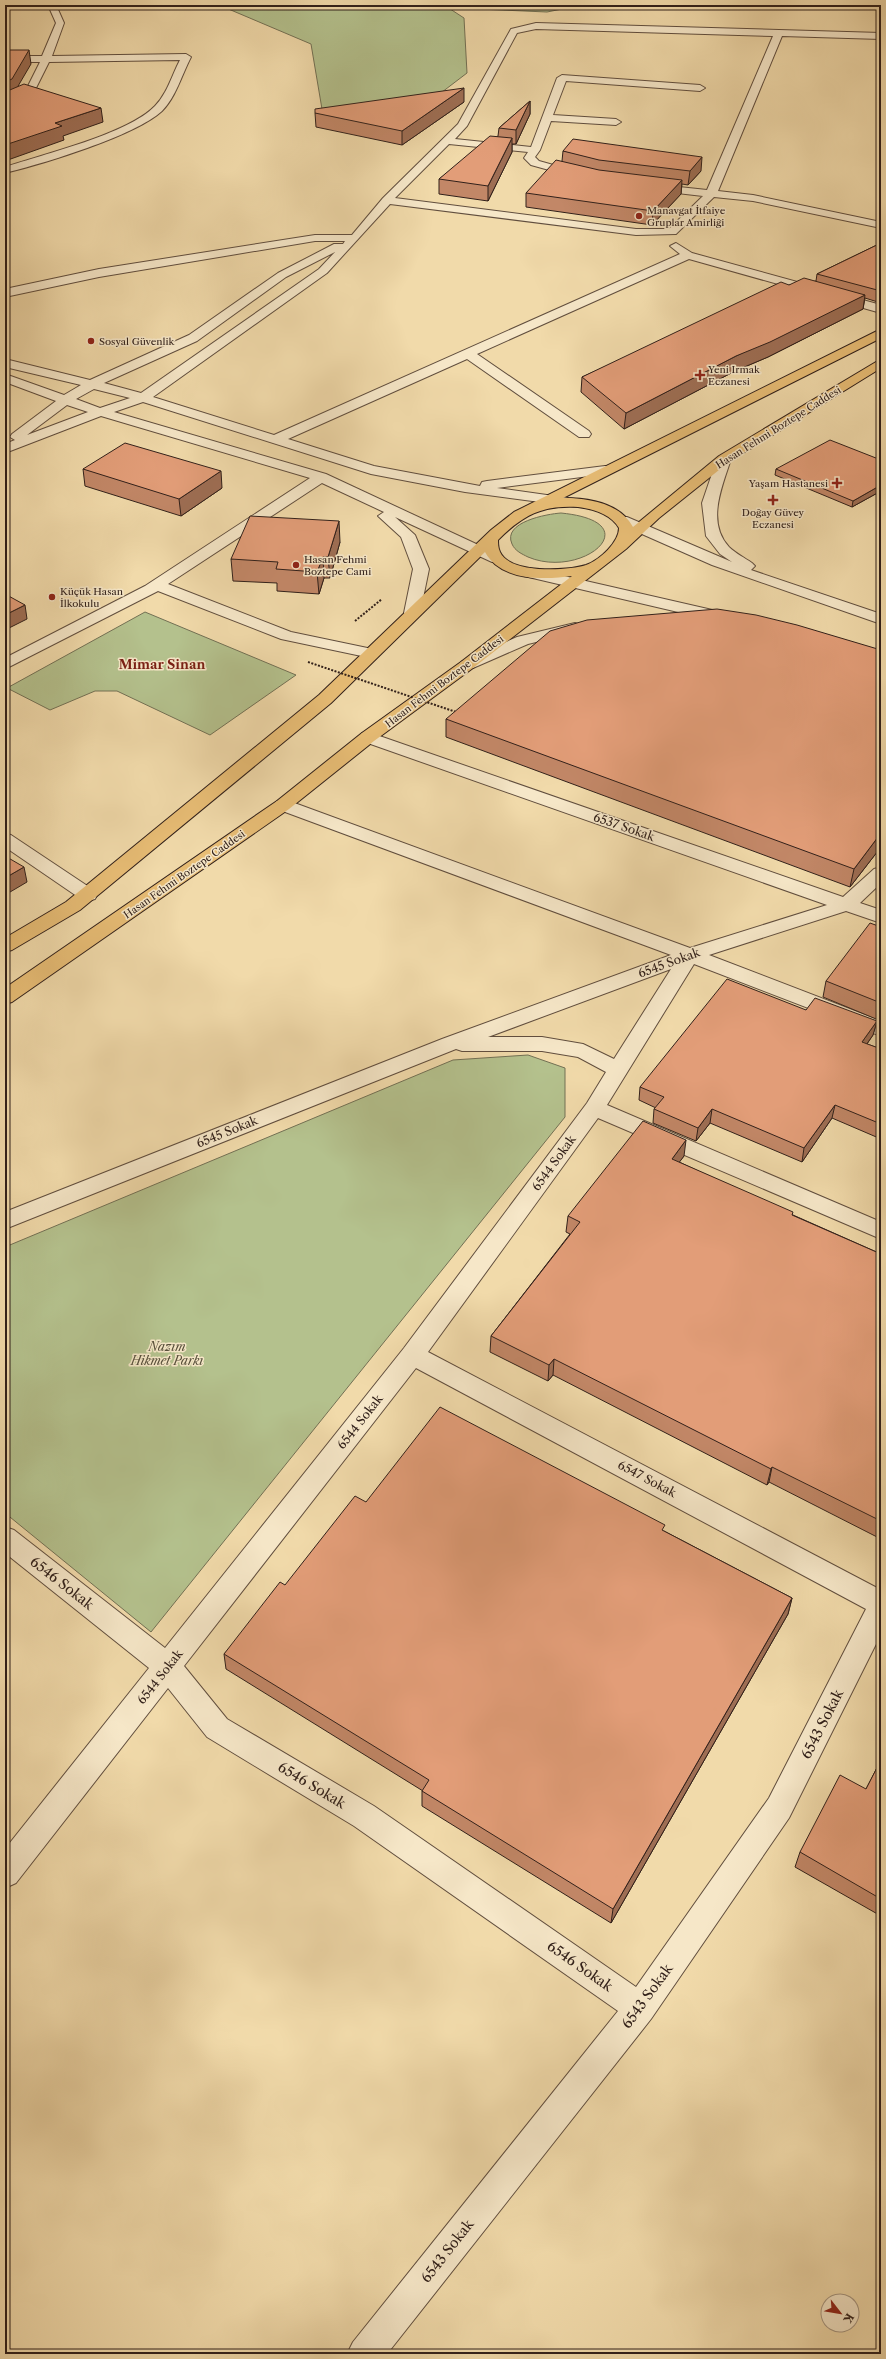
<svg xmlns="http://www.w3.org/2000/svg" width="886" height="2359" font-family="'Libre Caslon Text',serif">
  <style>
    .green { fill: #b4c18d; stroke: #727054 }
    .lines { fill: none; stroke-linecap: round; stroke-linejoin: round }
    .minor-casing { stroke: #614e3e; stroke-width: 2 }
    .major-casing { stroke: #31201a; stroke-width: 2 }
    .path { stroke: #31201a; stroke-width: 2; stroke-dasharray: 2 1.5; stroke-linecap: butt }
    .minor { fill: #f6e7c8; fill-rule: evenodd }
    .major { fill: #e8bd75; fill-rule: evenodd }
    .path-bridge { stroke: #31201a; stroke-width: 2; stroke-dasharray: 2 1.5; stroke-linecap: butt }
    .wall { fill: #c28767; stroke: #31201a }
    .shaded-wall { fill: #9e6e54; stroke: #31201a }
    .building { fill: #e29d78; stroke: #31201a }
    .poi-dot { fill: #8f2418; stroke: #f6e7c8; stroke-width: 1.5 }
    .labels { text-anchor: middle; stroke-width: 3; stroke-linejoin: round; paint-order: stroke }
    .far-poi-label { font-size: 10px; fill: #31201a; stroke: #f6e7c8; text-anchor: start }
    .far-street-label { font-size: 10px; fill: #31201a; stroke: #f6e7c8 }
    .street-label { font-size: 12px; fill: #31201a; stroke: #f6e7c8 }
    .park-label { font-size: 12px; font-style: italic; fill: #58503c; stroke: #f6e7c8 }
    .far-district-label { font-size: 13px; font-weight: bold; fill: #7a1f14; stroke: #f6e7c8 }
    .near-street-label { font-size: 14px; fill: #31201a; stroke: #f6e7c8 }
  </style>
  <rect width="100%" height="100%" fill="#f1daaa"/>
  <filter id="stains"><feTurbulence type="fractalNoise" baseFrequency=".005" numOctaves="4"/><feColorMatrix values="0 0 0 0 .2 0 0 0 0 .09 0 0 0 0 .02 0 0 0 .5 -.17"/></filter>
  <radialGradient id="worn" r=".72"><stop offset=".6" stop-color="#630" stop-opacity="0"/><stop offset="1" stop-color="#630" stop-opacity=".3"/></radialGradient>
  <g class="green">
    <polygon points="219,5 444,5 464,18 467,73 429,102 323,115 311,44"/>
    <polygon points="451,5 582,5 547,12 455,8"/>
    <path d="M561 513C652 522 582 580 528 557 522 554 515 551 512 544 502 522 547 514 561 513Z"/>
    <polygon points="145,612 296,675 210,735 117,691 95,691 50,710 7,688"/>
    <polygon points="528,1055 565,1068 565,1117 151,1632 5,1513 5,1247 453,1060"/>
  </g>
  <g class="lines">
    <g class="minor-casing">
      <g id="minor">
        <path d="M48 5H56L64 23 52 56 186 54 191 57C182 74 176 97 162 111 135 136 42 164 5 173V167C44 154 128 134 155 106 167 94 172 75 180 60L49 62 34 92 5 106V99L27 88 40 62H5V56H42L56 23Z"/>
        <path d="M536 23 881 33V39L782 36 718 191 753 195 881 222V228L753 201 714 197 676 234 636 235 390 204 327 273 153 397 274 435 680 254 670 246 676 243 692 253 881 305V313L689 259 477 354 589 431 591 434 589 437H579L467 359 288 439 374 466 480 486 482 482 487 481 605 466 610 467 612 470 610 473 605 474 497 488 575 499 577 502 570 506 465 492 371 474 143 402 114 412 326 474 502 556 504 559 502 562H492L395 517 415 535 429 569 420 613 418 616H406L404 613 413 569 401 537 378 516 384 512 322 483 168 584 291 632 377 650 379 653 377 656 371 658 281 639 158 591 5 669V658L145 586 310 478 101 416 5 453V444L15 440 10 437 12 434 56 401 5 382V374L64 395 81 385 5 367V359L90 380 189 335 278 273 334 244H343L345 241H315L99 277 5 297V289L99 269 315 235H352L383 198 458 124 511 29ZM536 29 773 36 707 190 651 184 646 187 651 190 703 196 669 229H636L395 198 449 144 528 152 524 158 531 165 578 178 582 177V173L539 161 535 157 540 150 551 121 616 125 621 122 616 119 553 115 566 81 700 91 705 88 700 85 562 75 557 78 531 147 455 139 467 126 517 33ZM335 252 319 269 141 393 104 383 197 341 286 277ZM94 389 130 398 100 408 76 399ZM67 405 88 412 27 435Z"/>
        <path d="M724 455 731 459C722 487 706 522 729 547 735 553 745 558 752 563L755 566 751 570 881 614V624L712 565 617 523 615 520 617 517H627L732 562 720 554 706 536 702 503 717 459Z"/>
        <polygon points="529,568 721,612 727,614 729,617 727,620 721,622 524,576 521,573"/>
        <polygon points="575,623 581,625 583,628 581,631 528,644 473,668 461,668 459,665 461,662 517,637"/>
        <path d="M368 732 843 897 874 869 881 867V883L860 903 881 910V923L846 911 709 955 881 1021V1036L694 964 607 1105 881 1222V1239L598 1118 428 1352 881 1590V1634L789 1818 651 2019 387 2354H347L353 2342 618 2011 354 1826 207 1737 168 1688 16 1883 5 1888V1849L149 1668 5 1553V1527L14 1530 165 1648 404 1348 587 1103 606 1072 578 1057 542 1051H462L456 1049 5 1229V1212L442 1039 671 955 277 809 274 805 277 801H289L690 948 827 905 362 741 360 737 362 733ZM671 969 614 1059 583 1044 542 1037H488ZM416 1368 866 1609 769 1798 636 1987 374 1806 227 1719 184 1666Z"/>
        <polygon points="5,834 11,835 95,891 97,895 95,899 88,901 81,899 5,847"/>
      </g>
    </g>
    <g class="major-casing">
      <path id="major" d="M881 329V338L563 498C588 498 620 503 633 527L719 456 881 359V368L729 462 659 518 626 549 473 668 374 741 289 809 12 1002 5 1004V988L277 801 362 733 461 662 572 576C543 580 501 581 485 552L331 703 80 910 12 950 5 952V938L66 902 319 695 491 530 514 512ZM578 507C593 509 611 514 619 528 619 542 600 560 586 565 567 571 510 574 500 552 498 548 498 543 498 540 523 515 542 505 578 507Z"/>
    </g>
    <polyline class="path" points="355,621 382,599"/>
    <use href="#minor" class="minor"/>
    <use href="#major" class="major"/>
    <polyline class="path-bridge" points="308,662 456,712"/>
  </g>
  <g class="wall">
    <polygon points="530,101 530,114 516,144 512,144 512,152 488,201 439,194 439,179 498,136 499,128"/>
    <polygon points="464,102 402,145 316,127 315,113"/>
    <polygon points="563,151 701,171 688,185 682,184 681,194 652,225 526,207 526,193 562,161"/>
    <polygon points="881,243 881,303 865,298 863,309 768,357 735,371 624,429 581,392 582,377 789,285 816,281 817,274"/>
    <polygon points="881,460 881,491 852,507 775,475 776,469"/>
    <polygon points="83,469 222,488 181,516 85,486"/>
    <polygon points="340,542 330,578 324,578 319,594 277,591 277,583 233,581 231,559"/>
    <polygon points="881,650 881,847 850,887 446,737 446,719"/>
    <polygon points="881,927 881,1021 823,997 826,981"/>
    <polygon points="806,1010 877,1021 873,1035 867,1044 881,1049 881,1139 832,1118 802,1162 710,1123 696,1141 653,1123 654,1109 656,1108 639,1100 640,1087"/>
    <polygon points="684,1156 679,1162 793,1215 881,1254 881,1539 769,1482 767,1485 553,1375 548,1381 490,1352 491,1336 570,1234 566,1232 568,1216"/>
    <polygon points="366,1502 664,1531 792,1598 788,1614 611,1923 422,1806 422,1791 423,1791 226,1669 224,1654"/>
    <polygon points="881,1760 881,1916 795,1867 800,1852 866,1789"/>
  </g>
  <g class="shaded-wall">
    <polygon points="29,50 31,64 14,93 5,97 5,82"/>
    <polygon points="464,88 464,102 402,145 402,131"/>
    <polygon points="530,101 530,114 516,144 516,130"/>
    <polygon points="101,108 103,122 63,136 64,140 5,161 5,145 55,123"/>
    <polygon points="512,138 512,152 488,201 488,186"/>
    <polygon points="702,157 701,171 688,185 690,171"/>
    <polygon points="682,180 681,194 652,225 653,211"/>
    <polygon points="865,295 863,309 768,357 735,371 624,429 626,413 736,356"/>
    <polygon points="221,471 222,488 181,516 179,499"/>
    <polygon points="881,485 881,491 852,507 853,501"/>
    <polygon points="339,521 340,542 330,578 328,557"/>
    <polygon points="323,557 324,578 319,594 317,572"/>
    <polygon points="25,605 27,619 5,630 5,615"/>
    <polygon points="881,833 881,847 850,887 854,869"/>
    <polygon points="24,867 27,882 5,895 5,878"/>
    <polygon points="877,1021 873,1035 859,1055 862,1042"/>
    <polygon points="835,1105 832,1118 802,1162 804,1148"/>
    <polygon points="712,1109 710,1123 696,1141 698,1128"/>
    <polygon points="686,1140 684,1156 669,1176 672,1159"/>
    <polygon points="554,1359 553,1375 548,1381 549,1365"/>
    <polygon points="772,1467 769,1482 767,1485 771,1469"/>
    <polygon points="792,1598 788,1614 611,1923 613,1909"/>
  </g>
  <g class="building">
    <polygon points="5,50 29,50 12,79 5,82"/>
    <polygon points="24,84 101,108 55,123 62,126 5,145 5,92"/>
    <polygon points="464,88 402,131 315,113 315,109"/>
    <polygon points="530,101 516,130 499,128"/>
    <polygon points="490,136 512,138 488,186 439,179"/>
    <polygon points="573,139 702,157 690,171 599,160 563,151"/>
    <polygon points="556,160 599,170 682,180 653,211 526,193"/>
    <polygon points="881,243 881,291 817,274"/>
    <polygon points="804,278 865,295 770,342 736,356 626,413 582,377 781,282 789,285"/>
    <polygon points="830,440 881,460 881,485 853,501 776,469"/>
    <polygon points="125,443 221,471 179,499 83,469"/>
    <polygon points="250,516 339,521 328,557 323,557 317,572 276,569 278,562 231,559"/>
    <polygon points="5,594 25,605 5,615"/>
    <polygon points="717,609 756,615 797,625 881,650 881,833 854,869 446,719 550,631 587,620"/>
    <polygon points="5,856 24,867 5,878"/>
    <polygon points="870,923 881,927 881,1003 826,981"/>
    <polygon points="727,979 806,1010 815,998 877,1021 862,1042 881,1049 881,1124 835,1105 804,1148 712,1109 698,1128 654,1109 664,1097 640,1087"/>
    <polygon points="643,1121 686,1140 672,1159 793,1212 792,1215 881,1254 881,1521 772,1467 771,1469 554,1359 549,1365 491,1336 580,1222 568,1216"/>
    <polygon points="440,1407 665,1525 662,1530 792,1598 613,1909 422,1791 429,1780 224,1654 280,1582 285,1585 355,1496 366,1502"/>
    <polygon points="881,1760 881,1899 800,1852 840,1775 866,1789"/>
  </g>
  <g class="poi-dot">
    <circle cx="639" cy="216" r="4"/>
    <circle cx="91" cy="341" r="4"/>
    <path d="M698 369h4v4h4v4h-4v4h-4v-4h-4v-4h4z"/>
    <path d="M835 477h4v4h4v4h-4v4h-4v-4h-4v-4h4z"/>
    <path d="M771 494h4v4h4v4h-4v4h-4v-4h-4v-4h4z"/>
    <circle cx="296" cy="565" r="4"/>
    <circle cx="52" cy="597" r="4"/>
  </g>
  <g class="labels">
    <g class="far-poi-label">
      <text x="647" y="214">Manavgat İtfaiye<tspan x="647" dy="12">Gruplar Amirliği</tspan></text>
      <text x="99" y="345">Sosyal Güvenlik</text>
      <text x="708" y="373">Yeni Irmak<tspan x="708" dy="12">Eczanesi</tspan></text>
      <text x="828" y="487" text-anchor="end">Yaşam Hastanesi</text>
      <text x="773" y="516" text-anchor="middle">Doğay Güvey<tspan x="773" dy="12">Eczanesi</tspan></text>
      <text x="304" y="563">Hasan Fehmi<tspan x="304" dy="12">Boztepe Cami</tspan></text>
      <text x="60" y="595">Küçük Hasan<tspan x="60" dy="12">İlkokulu</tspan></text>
    </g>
    <g class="far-street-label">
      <text transform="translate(778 427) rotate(-32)" y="4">Hasan Fehmi Boztepe Caddesi</text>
      <text transform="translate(444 681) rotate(-37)" y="4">Hasan Fehmi Boztepe Caddesi</text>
      <text transform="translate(184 874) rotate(-35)" y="4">Hasan Fehmi Boztepe Caddesi</text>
    </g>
    <g class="street-label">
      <text transform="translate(624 827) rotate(19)" y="4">6537 Sokak</text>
      <text transform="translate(669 963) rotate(-20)" y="4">6545 Sokak</text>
      <text transform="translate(227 1132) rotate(-22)" y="4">6545 Sokak</text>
      <text transform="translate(554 1163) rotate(-54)" y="4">6544 Sokak</text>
      <text transform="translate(360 1422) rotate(-52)" y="4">6544 Sokak</text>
      <text transform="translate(647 1479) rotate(28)" y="4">6547 Sokak</text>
      <text transform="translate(160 1677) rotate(-52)" y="4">6544 Sokak</text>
    </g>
    <g class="park-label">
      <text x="167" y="1351">Nazım<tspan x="167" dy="14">Hikmet Parkı</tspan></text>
    </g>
    <g class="far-district-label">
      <text x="162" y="669">Mimar Sinan</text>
    </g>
    <g class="near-street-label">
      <text transform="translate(62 1583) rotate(38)" y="5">6546 Sokak</text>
      <text transform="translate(822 1724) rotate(-63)" y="5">6543 Sokak</text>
      <text transform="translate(312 1785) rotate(31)" y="5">6546 Sokak</text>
      <text transform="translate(580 1966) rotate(35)" y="5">6546 Sokak</text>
      <text transform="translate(647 1996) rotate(-54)" y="5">6543 Sokak</text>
      <text transform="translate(447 2251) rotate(-52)" y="5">6543 Sokak</text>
    </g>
  </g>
  <rect width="886" height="2359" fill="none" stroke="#f1daaa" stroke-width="20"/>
  <rect x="6" y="6" width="874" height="2347" fill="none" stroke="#31201a" stroke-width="2"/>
  <rect x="10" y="10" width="866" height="2339" fill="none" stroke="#31201a"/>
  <g transform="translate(840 2313) rotate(121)"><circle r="19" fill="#f6e7c8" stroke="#a79782"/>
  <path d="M0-3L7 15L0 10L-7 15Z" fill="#8f2418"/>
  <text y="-6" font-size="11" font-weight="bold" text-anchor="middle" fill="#31201a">K</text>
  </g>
  <rect width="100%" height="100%" filter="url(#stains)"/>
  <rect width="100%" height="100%" fill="url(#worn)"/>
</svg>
